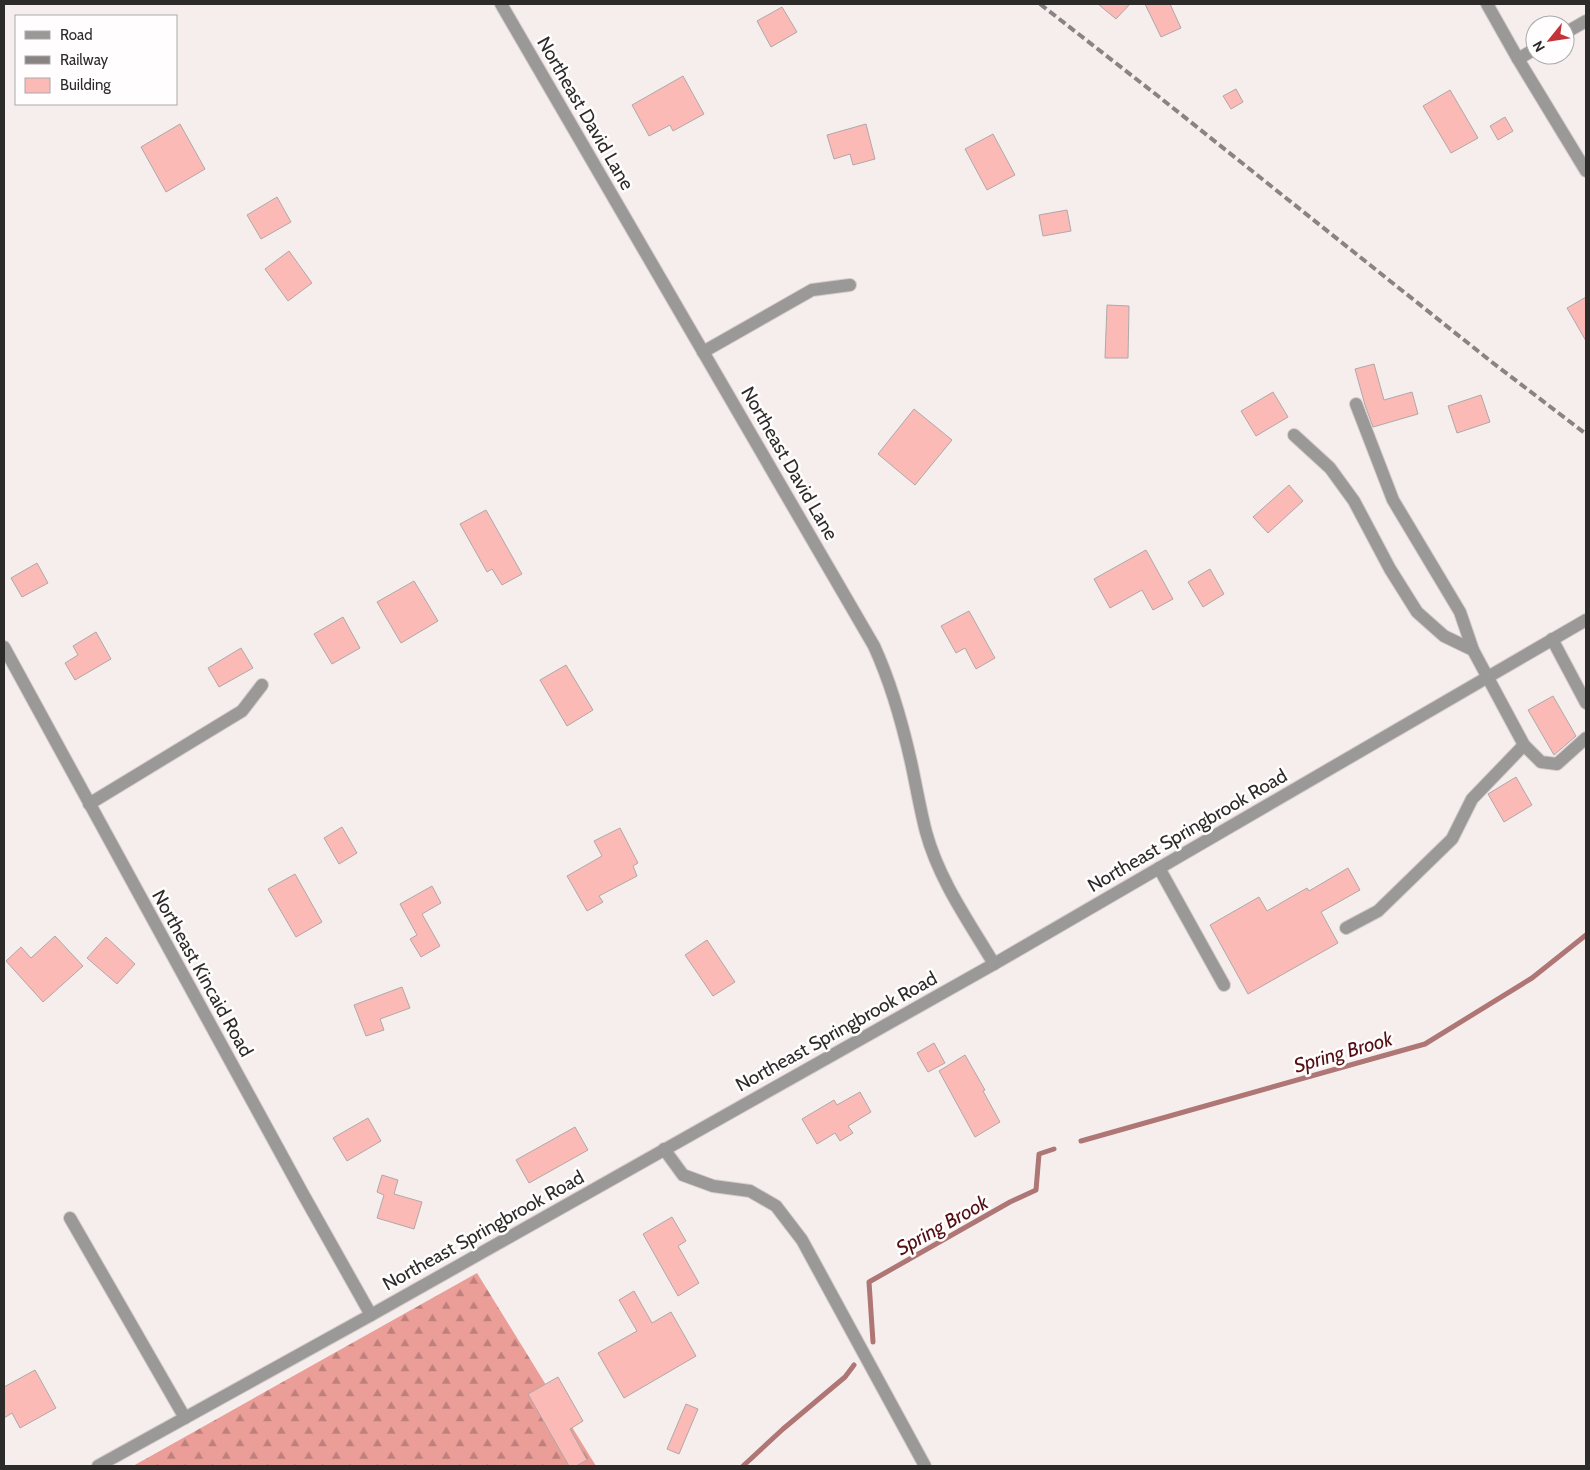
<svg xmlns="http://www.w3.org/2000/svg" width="1590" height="1470" font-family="Cabin,sans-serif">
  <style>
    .forest { fill: url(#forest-firs) }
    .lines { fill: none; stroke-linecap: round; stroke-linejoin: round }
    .stream { stroke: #ae7674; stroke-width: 5 }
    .building { fill: #fbbab5; stroke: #b0a8a8 }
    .minor-casing { stroke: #d2cbca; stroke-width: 14 }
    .minor { stroke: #9b9898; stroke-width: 12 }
    .rail { stroke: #898383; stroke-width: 4; stroke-dasharray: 8 4; stroke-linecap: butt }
    .labels { text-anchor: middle; stroke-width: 5; stroke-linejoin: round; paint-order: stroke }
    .street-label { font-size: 19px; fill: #2d2a2a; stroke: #fffdfd }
    .water-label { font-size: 20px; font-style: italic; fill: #530e12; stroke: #fffdfd }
  </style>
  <defs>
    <pattern id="forest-firs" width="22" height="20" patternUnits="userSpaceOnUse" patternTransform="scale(1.25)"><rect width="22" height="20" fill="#eb9d98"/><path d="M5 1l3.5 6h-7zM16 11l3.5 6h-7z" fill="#bf807c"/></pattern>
  </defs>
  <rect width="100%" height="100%" fill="#f6eeed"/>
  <polygon class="forest" points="477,1273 596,1466 133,1466"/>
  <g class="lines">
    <g class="stream">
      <polyline points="1081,1141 1425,1044 1532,978 1586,935"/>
      <polyline points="873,1342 869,1282 1010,1202 1036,1190 1039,1154 1054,1149"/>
      <polyline points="743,1466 783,1429 845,1377 854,1365"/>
    </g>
  </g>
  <g class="building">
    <polygon points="1098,4 1130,4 1116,19"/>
    <polygon points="1145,4 1170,4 1181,28 1161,37"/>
    <polygon points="782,7 797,32 771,47 757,21"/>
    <polygon points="683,76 704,114 673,131 670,125 649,136 632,105"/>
    <polygon points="1236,89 1243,102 1231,109 1223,96"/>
    <polygon points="1450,90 1478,138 1451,153 1423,106"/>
    <polygon points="1505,117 1513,131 1498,140 1490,126"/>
    <polygon points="180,124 205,169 166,192 141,147"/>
    <polygon points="866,124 875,159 853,165 850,154 834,159 827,135"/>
    <polygon points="993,134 1015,175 987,190 965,149"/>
    <polygon points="277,197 291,222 261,239 247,215"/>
    <polygon points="1067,210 1071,231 1043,236 1039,215"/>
    <polygon points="289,251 312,283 288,301 265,269"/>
    <polygon points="1586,297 1586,341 1567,308"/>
    <polygon points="1107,305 1129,306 1128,358 1105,358"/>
    <polygon points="1374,364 1384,400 1412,392 1418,414 1373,427 1365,405 1355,369"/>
    <polygon points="1273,392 1288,417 1256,436 1241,411"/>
    <polygon points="1481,395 1490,422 1457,433 1448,406"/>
    <polygon points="914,409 952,440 915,485 878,454"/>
    <polygon points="1289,485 1303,501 1268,533 1253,517"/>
    <polygon points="486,510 522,574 502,585 492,569 487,572 460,524"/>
    <polygon points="1146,550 1173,599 1153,610 1142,590 1110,608 1094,579"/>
    <polygon points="37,563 48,583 22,597 11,578"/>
    <polygon points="1210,569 1224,594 1203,607 1188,582"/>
    <polygon points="414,581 438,621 401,643 377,602"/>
    <polygon points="969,611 995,658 976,669 965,648 956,653 941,626"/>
    <polygon points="343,617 360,648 332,664 314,634"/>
    <polygon points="96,632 111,659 75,680 65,663 78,655 73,646"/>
    <polygon points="241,648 253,668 219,687 208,668"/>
    <polygon points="566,665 593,710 567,726 540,680"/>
    <polygon points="1553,696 1576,736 1554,755 1528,710"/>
    <polygon points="1516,777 1532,805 1504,822 1488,794"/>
    <polygon points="342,827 357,853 339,864 324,838"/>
    <polygon points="620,828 638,863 633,866 637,876 599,896 603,902 587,911 567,876 602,856 594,841"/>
    <polygon points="1348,868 1360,890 1321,912 1338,943 1248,994 1210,925 1259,897 1267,911 1307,888 1309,891"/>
    <polygon points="295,874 322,922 296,937 268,889"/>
    <polygon points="432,886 441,903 422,914 440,946 421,957 410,939 417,935 400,904"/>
    <polygon points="55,936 83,966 43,1002 6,961 21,947 31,958"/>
    <polygon points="106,937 135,964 117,984 87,958"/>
    <polygon points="707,940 735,982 713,996 685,955"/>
    <polygon points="402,987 410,1008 380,1019 384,1030 366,1036 354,1005"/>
    <polygon points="934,1043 945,1063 928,1072 917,1053"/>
    <polygon points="965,1055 985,1090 983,1091 1000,1122 975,1137 939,1071"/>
    <polygon points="860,1092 871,1112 848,1126 853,1133 840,1141 835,1133 817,1144 802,1119 834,1100 837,1105"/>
    <polygon points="368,1118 381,1141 347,1161 333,1138"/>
    <polygon points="575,1127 588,1150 529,1183 516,1160"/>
    <polygon points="382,1175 398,1180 394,1194 422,1202 414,1229 377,1218 384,1195 377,1192"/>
    <polygon points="672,1217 686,1241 678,1246 699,1283 678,1296 643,1234"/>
    <polygon points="634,1291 652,1323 671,1312 696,1356 624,1398 598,1353 637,1331 619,1300"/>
    <polygon points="35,1370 56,1408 20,1428 12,1413 4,1418 4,1387"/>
    <polygon points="558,1377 583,1421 570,1429 587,1460 576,1466 569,1466 528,1394"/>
    <polygon points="686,1404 698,1409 679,1454 667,1449"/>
  </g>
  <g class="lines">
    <g class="minor-casing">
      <g id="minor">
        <path d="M501 4 874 646C891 683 902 722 911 762 916 785 920 809 926 832 939 880 969 922 994 964"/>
        <polyline points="1487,4 1518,59 1586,171"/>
        <polyline points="1565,33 1586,21"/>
        <polyline points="1518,59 1535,49"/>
        <polyline points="703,352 812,290 850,285"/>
        <polyline points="1356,404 1393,500 1460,612 1473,650 1524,745 1541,762 1557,764 1586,738"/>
        <polyline points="1294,435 1330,468 1354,501 1390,569 1417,612 1444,636 1473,650"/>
        <polyline points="1552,639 1586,703"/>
        <polyline points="4,647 303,1194 371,1315"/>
        <polyline points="89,804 242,711 262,685"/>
        <polyline points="1159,868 1224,985"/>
        <polyline points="1346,928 1378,911 1452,839 1472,799 1524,745"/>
        <polyline points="664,1149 683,1175 713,1186 750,1191 776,1206 802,1240 925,1466"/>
        <polyline points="70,1218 185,1418"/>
        <polyline points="98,1466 371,1315 994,964 1586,620"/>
      </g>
    </g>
    <use href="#minor" class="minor"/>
    <polyline class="rail" points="1040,4 1158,96 1493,363 1586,434"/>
  </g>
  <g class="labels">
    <g class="street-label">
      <text transform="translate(586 113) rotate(60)" y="7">Northeast David Lane</text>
      <text transform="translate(790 463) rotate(60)" y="7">Northeast David Lane</text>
      <text transform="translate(1187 830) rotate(-30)" y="7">Northeast Springbrook Road</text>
      <text transform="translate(203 973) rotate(61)" y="7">Northeast Kincaid Road</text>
      <text transform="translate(836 1031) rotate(-29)" y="7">Northeast Springbrook Road</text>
      <text transform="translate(483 1230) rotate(-29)" y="7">Northeast Springbrook Road</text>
    </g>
    <g class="water-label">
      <text transform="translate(1343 1052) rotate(-16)" y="7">Spring Brook</text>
      <text transform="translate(942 1225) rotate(-29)" y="7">Spring Brook</text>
    </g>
  </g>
  <rect width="1590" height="1470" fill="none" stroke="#2d2a2a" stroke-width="10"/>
  <rect x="15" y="15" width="162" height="90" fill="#fffdfd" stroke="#aba9a9"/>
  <rect x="25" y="31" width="25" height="8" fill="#9b9898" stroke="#aba9a9"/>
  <text x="60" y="40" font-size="15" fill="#2d2a2a">Road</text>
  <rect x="25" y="56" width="25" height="8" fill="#898383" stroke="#aba9a9"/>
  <text x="60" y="65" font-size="15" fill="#2d2a2a">Railway</text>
  <rect x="25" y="78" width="25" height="15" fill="#fbbab5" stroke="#aba9a9"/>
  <text x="60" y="90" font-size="15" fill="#2d2a2a">Building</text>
  <g transform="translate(1550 40) rotate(240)"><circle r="24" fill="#fffdfd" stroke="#aba9a9"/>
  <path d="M0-4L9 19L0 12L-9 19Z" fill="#c3343a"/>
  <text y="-8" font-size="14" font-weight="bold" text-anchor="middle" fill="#2d2a2a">N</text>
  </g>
</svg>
